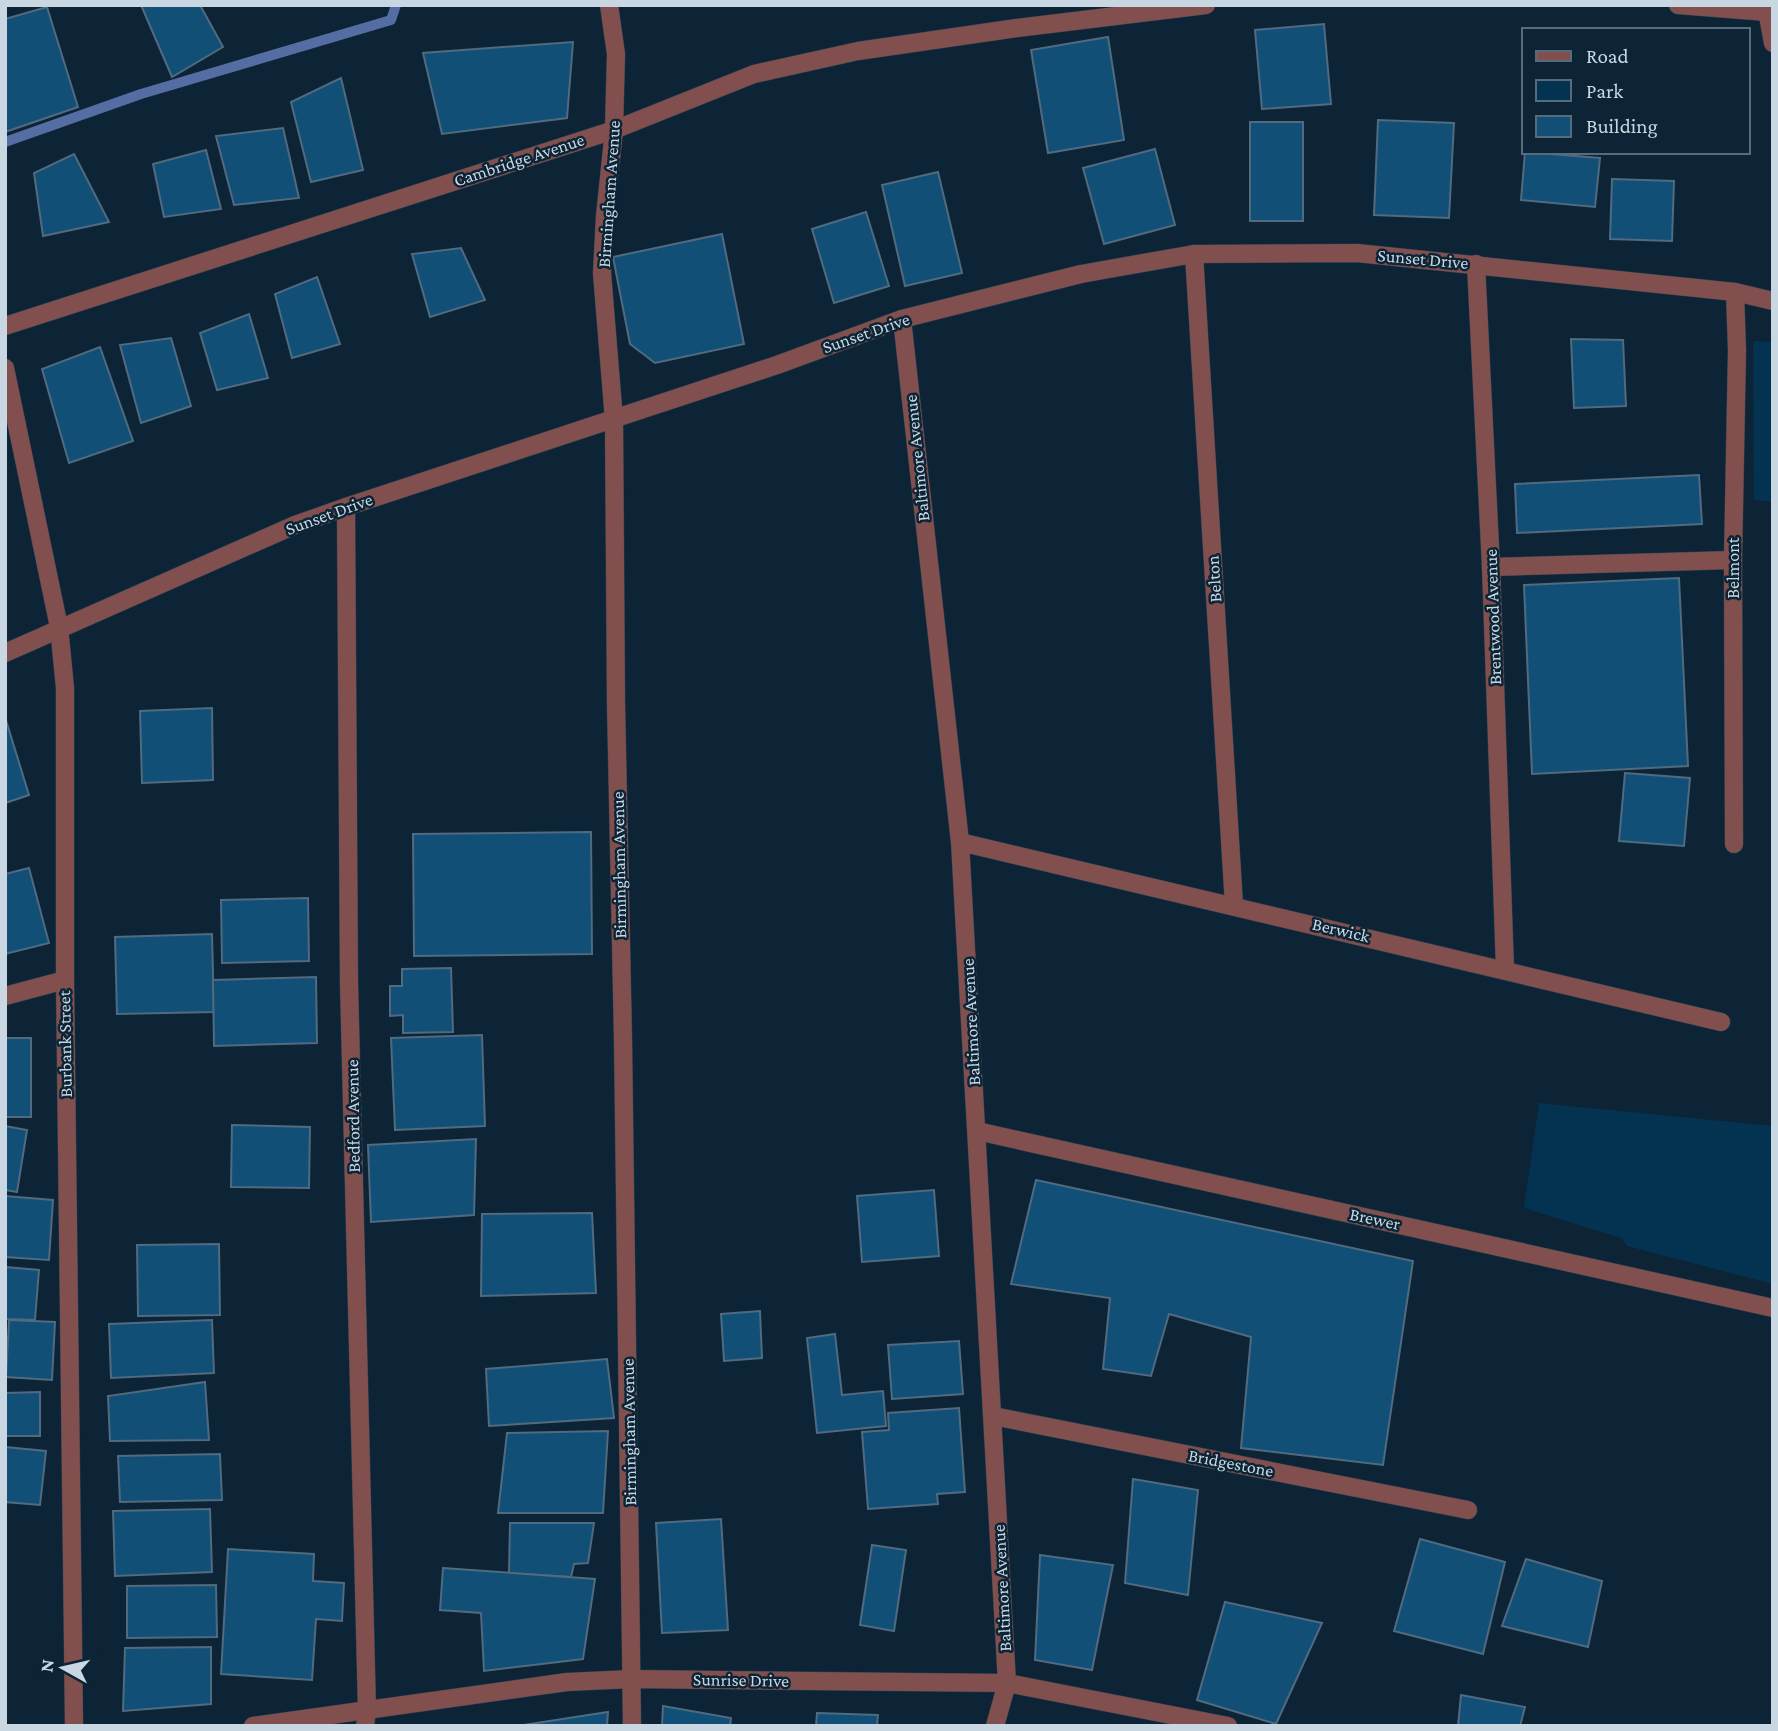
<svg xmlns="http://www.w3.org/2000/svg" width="1778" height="1731" font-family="'Crimson Pro',serif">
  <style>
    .green { fill: #043351 }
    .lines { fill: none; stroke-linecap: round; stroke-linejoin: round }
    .stream { stroke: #546ea4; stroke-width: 10 }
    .building { fill: #114f77; stroke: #506a7f; stroke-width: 2 }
    .service-casing { stroke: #2a4151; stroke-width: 19 }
    .minor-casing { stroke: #2a4151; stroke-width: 19 }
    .tertiary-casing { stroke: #2a4151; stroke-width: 19 }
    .service { stroke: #814f4d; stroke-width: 18 }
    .minor { stroke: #814f4d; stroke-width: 18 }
    .tertiary { stroke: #814f4d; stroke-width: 18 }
    .labels { text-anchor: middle; stroke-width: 5; stroke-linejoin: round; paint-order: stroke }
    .street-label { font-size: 18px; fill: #c8d7e2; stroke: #0c2435 }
  </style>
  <rect width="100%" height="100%" fill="#0c2435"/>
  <g class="green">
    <polygon points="1753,341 1773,342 1773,502 1754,500"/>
    <polygon points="1539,1103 1773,1126 1773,1284 1627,1246 1621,1238 1524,1208"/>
  </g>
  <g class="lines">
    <polyline class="stream" points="5,142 141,94 391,20 396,5"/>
  </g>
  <g class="building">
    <polygon points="141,5 200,5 223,47 172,77"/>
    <polygon points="47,7 78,107 5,132 5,19"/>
    <polygon points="1324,24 1331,104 1262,109 1255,30"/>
    <polygon points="1108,37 1124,140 1048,153 1031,50"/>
    <polygon points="573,42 567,118 442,134 423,53"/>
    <polygon points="341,78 363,170 311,182 291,102"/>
    <polygon points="1378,120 1454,123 1449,218 1374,215"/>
    <rect x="1250" y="122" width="53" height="99"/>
    <polygon points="283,128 299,198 234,205 216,136"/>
    <polygon points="1155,149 1175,225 1104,244 1083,168"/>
    <polygon points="206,150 221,209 164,217 153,164"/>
    <polygon points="1525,152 1600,158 1595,207 1521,200"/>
    <polygon points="74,154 109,222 43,236 34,173"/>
    <polygon points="938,172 962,273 905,286 882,185"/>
    <polygon points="1612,179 1674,181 1672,241 1610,239"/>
    <polygon points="866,212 889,286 834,303 812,229"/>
    <polygon points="722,234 744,344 655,363 630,344 613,257"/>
    <polygon points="461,248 485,300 430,317 412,254"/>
    <polygon points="317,277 340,344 292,358 275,294"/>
    <polygon points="249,314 268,378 217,390 200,333"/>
    <polygon points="171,338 191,406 141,423 120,345"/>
    <polygon points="1571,339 1623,340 1626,406 1574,408"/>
    <polygon points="100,347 133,441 69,463 42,369"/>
    <polygon points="1699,475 1702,524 1517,533 1515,484"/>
    <polygon points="1679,578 1688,766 1532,774 1524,585"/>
    <polygon points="212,708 213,780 142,783 140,711"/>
    <polygon points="5,717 29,795 5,803"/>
    <polygon points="1625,773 1690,778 1684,846 1619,841"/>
    <polygon points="591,832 592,954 414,956 413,834"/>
    <polygon points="29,868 49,943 5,954 5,874"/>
    <polygon points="308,898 309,961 222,963 221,900"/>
    <polygon points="212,934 214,1012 117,1014 115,937"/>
    <polygon points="451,968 453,1032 403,1033 403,1015 390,1016 390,986 402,986 402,969"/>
    <polygon points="316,977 317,1043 214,1046 213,980"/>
    <polygon points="482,1035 485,1126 395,1130 391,1038"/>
    <rect x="5" y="1038" width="26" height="79"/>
    <polygon points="232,1125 310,1127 309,1188 231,1187"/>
    <polygon points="5,1126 27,1130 17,1192 5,1190"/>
    <polygon points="476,1139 474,1215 371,1222 368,1145"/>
    <polygon points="1036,1180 1413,1261 1383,1465 1241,1448 1251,1337 1169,1314 1151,1376 1103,1369 1110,1298 1011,1284"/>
    <polygon points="934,1190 939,1256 862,1262 857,1196"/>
    <polygon points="5,1196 53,1200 49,1260 5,1257"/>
    <polygon points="592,1213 596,1293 481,1296 482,1214"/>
    <polygon points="219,1244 220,1315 138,1316 137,1245"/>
    <polygon points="5,1267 39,1270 35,1320 5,1319"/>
    <polygon points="760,1311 762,1358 724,1361 721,1314"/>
    <polygon points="9,1320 55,1322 52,1380 6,1377"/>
    <polygon points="212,1320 214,1373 111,1378 109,1324"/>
    <polygon points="835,1334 842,1395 883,1391 886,1426 817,1433 807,1338"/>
    <polygon points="959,1341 963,1394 892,1399 888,1345"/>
    <polygon points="607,1359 614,1418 489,1426 486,1369"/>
    <polygon points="205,1382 209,1440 110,1441 108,1396"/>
    <polygon points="40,1392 40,1436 5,1436 5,1393"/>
    <polygon points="959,1408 965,1492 937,1494 938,1504 868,1509 862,1432 889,1430 888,1413"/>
    <polygon points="608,1431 603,1513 498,1513 507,1433"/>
    <polygon points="5,1447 46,1451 40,1505 5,1502"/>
    <polygon points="220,1454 222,1500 120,1502 118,1456"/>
    <polygon points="1133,1479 1198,1490 1188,1595 1125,1583"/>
    <polygon points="210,1509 212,1572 115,1576 113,1511"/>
    <polygon points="721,1519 728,1630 662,1633 656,1523"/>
    <polygon points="510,1523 594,1523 588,1563 574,1564 571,1577 509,1573"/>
    <polygon points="1420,1539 1505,1562 1483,1654 1394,1631"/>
    <polygon points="872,1545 906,1550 894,1631 860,1625"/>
    <polygon points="228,1549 314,1554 313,1581 344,1583 342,1621 316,1619 312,1680 221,1674"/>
    <polygon points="1040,1555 1113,1565 1092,1670 1035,1660"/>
    <polygon points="1526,1559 1602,1581 1588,1647 1502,1626"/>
    <polygon points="443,1568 595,1579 583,1659 484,1671 481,1613 440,1610"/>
    <polygon points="216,1585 217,1637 127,1638 127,1586"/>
    <polygon points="1225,1602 1322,1623 1276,1724 1197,1700"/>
    <polygon points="211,1647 211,1704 123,1711 125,1648"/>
    <polygon points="1461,1695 1525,1707 1520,1726 1458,1726"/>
    <polygon points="663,1706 731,1718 730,1726 662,1726"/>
    <polygon points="608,1712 607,1726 517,1726"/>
    <polygon points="817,1713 878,1715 877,1726 816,1726"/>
  </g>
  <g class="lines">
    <g class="service-casing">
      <polyline id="service" points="1491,567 1733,560"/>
    </g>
    <g class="minor-casing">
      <g id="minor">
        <polyline points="609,5 616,54 614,130 605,216 602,273 614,420 616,704 623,1039 632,1726"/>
        <polyline points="1678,5 1767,12"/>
        <polyline points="1766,5 1773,43"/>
        <polyline points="1194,254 1234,905"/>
        <polyline points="1476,264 1491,567 1505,969"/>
        <polyline points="902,319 960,842 1007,1683 995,1726"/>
        <polyline points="5,326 614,130 754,74 858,51 1017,28 1206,5"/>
        <polyline points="5,368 59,627 65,688 65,980 74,1726"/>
        <polyline points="346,507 349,983 367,1710 365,1726"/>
        <polyline points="960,842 1721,1022"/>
        <polyline points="1734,844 1733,560 1737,350 1735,292"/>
        <polyline points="5,996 65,980"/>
        <polyline points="977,1131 1773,1308"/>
        <polyline points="993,1416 1468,1510"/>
        <polyline points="253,1726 567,1682 632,1679 1007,1683 1228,1726"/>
      </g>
    </g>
    <g class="tertiary-casing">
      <polyline id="tertiary" points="5,653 295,525 346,507 777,365 902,319 1081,274 1194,254 1357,253 1735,292 1773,301"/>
    </g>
    <use href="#service" class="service"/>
    <use href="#minor" class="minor"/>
    <use href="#tertiary" class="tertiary"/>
  </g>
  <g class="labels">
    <g class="street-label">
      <text transform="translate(519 160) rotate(-18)" y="6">Cambridge Avenue</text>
      <text transform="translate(609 194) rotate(-86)" y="6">Birmingham Avenue</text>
      <text transform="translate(1423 259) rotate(5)" y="6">Sunset Drive</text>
      <text transform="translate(866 333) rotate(-19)" y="6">Sunset Drive</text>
      <text transform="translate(917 458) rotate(-96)" y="6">Baltimore Avenue</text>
      <text transform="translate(329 514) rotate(-20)" y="6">Sunset Drive</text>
      <text transform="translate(1733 568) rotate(-90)" y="6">Belmont</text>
      <text transform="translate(1214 579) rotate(-94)" y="6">Belton</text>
      <text transform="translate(1493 617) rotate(-92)" y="6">Brentwood Avenue</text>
      <text transform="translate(619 865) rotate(-91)" y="6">Birmingham Avenue</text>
      <text transform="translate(1341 930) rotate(13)" y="6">Berwick</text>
      <text transform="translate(971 1022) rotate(-93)" y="6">Baltimore Avenue</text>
      <text transform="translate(65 1044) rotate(-91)" y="6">Burbank Street</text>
      <text transform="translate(353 1116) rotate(-91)" y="6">Bedford Avenue</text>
      <text transform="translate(1375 1219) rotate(12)" y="6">Brewer</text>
      <text transform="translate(629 1432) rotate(-91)" y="6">Birmingham Avenue</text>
      <text transform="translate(1231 1463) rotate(11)" y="6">Bridgestone</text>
      <text transform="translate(1002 1588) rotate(-93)" y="6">Baltimore Avenue</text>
      <text transform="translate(741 1680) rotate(1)" y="6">Sunrise Drive</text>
    </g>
  </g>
  <rect width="1778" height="1731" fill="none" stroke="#c8d7e2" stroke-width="14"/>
  <rect x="1522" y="28" width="228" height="126" fill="#0c2435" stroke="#576c7a" stroke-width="2"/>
  <rect x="1536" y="51" width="35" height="10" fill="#814f4d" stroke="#576c7a" stroke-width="2"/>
  <text x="1586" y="63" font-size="21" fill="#c8d7e2">Road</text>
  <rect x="1536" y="80" width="35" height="21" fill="#043351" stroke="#576c7a" stroke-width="2"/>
  <text x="1586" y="98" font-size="21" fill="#c8d7e2">Park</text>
  <rect x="1536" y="116" width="35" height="21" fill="#114f77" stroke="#576c7a" stroke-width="2"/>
  <text x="1586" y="133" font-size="21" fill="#c8d7e2">Building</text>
  <g transform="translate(63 1668) rotate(278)" stroke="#0c2435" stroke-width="5" paint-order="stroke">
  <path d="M0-5L12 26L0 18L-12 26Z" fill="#c8d7e2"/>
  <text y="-10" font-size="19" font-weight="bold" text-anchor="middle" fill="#c8d7e2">N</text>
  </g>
</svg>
